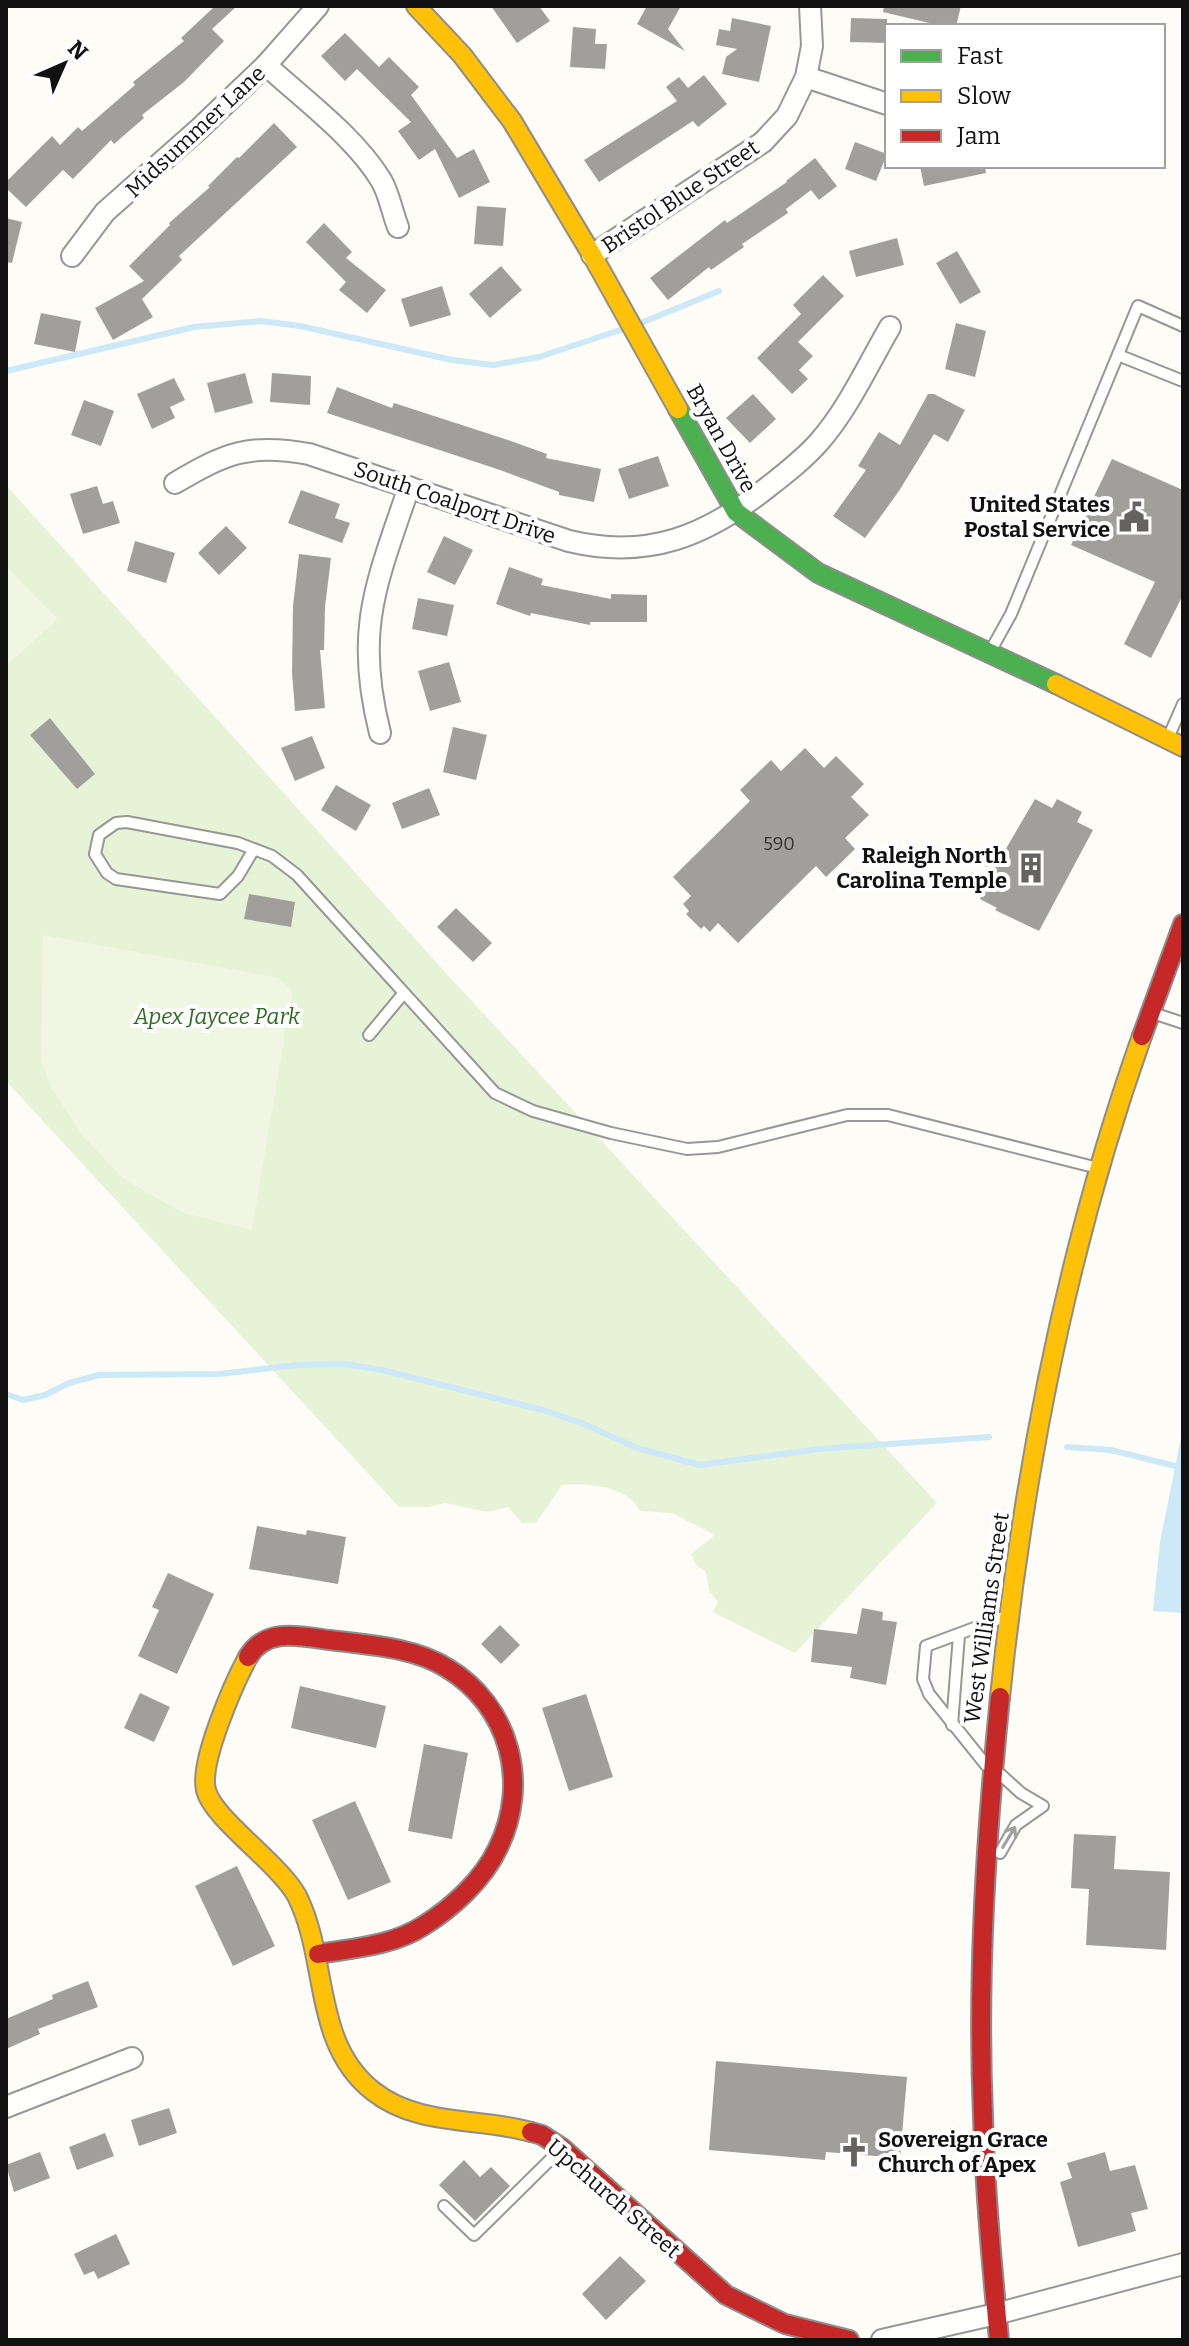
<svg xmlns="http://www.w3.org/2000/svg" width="1189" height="2346" font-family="Bitter,serif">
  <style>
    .green { fill: #e7f3d7 }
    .pitch { fill: #f0f6e1 }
    .water { fill: #cde8f7 }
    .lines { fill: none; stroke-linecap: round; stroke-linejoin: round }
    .stream { stroke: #cde8f7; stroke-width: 6 }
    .building { fill: #a19f9c }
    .lane-casing { stroke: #979795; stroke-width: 14 }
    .street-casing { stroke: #979795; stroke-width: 24 }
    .fast-casing { stroke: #8e8d8b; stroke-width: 22 }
    .slow-casing { stroke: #8e8d8b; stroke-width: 22 }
    .jam-casing { stroke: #8e8d8b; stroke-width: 22 }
    .lane { stroke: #fffffe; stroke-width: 10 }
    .street { stroke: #fffffe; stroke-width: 20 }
    .fast { stroke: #4caf50; stroke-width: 18 }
    .slow { stroke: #ffc107; stroke-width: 18 }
    .jam { stroke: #c62828; stroke-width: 18 }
    .oneway { stroke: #a0a09f }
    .labels { text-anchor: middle; stroke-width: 8; stroke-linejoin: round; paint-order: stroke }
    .number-label { font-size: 18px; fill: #353434 }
    .street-label { font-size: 22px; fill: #111; stroke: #fff }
    .poi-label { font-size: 22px; font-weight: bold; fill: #111; stroke: #fff; text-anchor: end }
    .park-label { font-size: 22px; font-style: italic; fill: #2f6b1f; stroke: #fff }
  </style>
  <rect width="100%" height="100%" fill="#fdfcf7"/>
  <path class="green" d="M6 485 445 972 937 1503 795 1653 713 1612 718 1602 709 1590 706 1572 696 1565 691 1554 715 1535 672 1513 640 1511C629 1486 586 1482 562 1485L536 1523H522L508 1507 487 1512 445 1503 428 1507H399L6 1081Z"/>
  <g class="pitch">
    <polygon points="6,566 58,619 6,666"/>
    <polygon points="43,935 279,978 292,992 252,1230 181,1212 124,1179 82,1135 51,1087 41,1061"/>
  </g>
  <polygon class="water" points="1183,1428 1183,1613 1153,1611 1160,1542"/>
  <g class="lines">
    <g class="stream">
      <polyline points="641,323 719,291"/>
      <polyline points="6,371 194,327 261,321 300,326 452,360 493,365 539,357 623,329"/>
      <polyline points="6,1394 23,1400 45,1395 69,1383 99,1375 219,1374 297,1365 345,1364 382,1370 543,1410 584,1424 637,1448 700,1465 819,1449 989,1437"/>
      <polyline points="1067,1447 1111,1450 1175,1466"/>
    </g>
  </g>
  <g class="building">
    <polygon points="215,6 237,6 212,29 224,41 184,82 142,115 144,118 114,144 111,140 73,179 63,170 26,207 6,188 6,182 52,136 60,145 78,127 82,131 135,85 133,82 184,41 181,38"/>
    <polygon points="491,6 539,6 550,21 517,43"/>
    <polygon points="647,6 681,6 668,29 685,51 637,24"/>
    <polygon points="884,6 961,6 956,26 942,26 883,12"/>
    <polygon points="732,18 771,26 759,82 722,74 726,57 737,49 716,45 719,29 730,31"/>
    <polygon points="851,18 887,19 887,43 850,42"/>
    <polygon points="573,27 596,29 595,44 607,44 605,69 570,67"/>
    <polygon points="345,33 379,67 389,57 419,87 411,95 457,158 474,149 490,182 459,198 435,149 419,160 398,131 411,122 357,69 345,81 321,56"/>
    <polygon points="704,75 727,104 698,127 693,121 599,182 584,160 677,101 666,87 679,77 688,88"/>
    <polygon points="274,123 297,147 179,256 182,260 142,299 153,317 113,340 95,308 144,281 129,266 170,225 169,223 210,187 208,186 237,157 239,158"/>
    <polygon points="855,142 887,154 876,181 845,169"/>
    <polygon points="815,158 837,186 819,200 811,190 786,209 788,213 742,244 744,247 711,270 709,267 668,300 650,278 725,220 727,223 787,182 786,181"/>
    <polygon points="920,166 985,166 986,173 924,186"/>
    <polygon points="477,206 506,208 503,246 474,244"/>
    <polygon points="6,218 22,222 12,263 6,262"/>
    <polygon points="324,223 352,252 346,258 386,290 367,313 339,290 346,282 306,242"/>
    <polygon points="897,238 904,265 856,277 849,251"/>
    <polygon points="957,251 981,292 960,304 936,263"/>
    <polygon points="501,266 522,290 490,318 469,294"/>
    <polygon points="823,275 844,296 798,342 813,356 799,370 808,379 792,394 757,358 801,314 793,305"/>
    <polygon points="442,286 451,315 410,327 401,299"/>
    <polygon points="41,313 81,321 75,352 34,344"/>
    <polygon points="956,323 986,331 975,377 945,369"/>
    <polygon points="245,373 253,403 215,413 207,383"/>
    <polygon points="272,373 311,376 310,405 270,402"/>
    <polygon points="174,378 185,400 170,407 175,418 152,429 137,394"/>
    <polygon points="337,387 392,408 394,403 508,440 547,454 546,458 601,469 594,502 559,495 559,492 497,469 327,413"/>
    <polygon points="753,394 776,419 750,443 726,418"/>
    <polygon points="928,394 934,394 965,410 948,442 934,434 899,491 865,538 833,516 866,470 858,466 879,432 900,445"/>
    <polygon points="84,400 114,411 101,446 71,435"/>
    <polygon points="658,456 669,486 629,499 618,469"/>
    <polygon points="1112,459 1183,490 1183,595 1151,658 1124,644 1155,582 1071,545"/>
    <polygon points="97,486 103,504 113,501 120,523 83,534 70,494"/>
    <polygon points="301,490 340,504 335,518 350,523 342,543 288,523"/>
    <polygon points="226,526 247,548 219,575 198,553"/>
    <polygon points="444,536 473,550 455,585 427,572"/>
    <polygon points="135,541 175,553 166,583 127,571"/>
    <polygon points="299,554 331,558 325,607 324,650 320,650 325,708 295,711 292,672 293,606"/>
    <polygon points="509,567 543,579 541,585 611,599 611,594 647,595 647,622 590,622 590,625 531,613 530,616 496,604"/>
    <polygon points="418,598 454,605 447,636 412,629"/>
    <polygon points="449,662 461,702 430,711 418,671"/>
    <polygon points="50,718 95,774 77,789 30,735"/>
    <polygon points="453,727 487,735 476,780 443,772"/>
    <polygon points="312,736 325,768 295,781 281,748"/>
    <polygon points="805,748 824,768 836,756 864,784 851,797 869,815 845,838 855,849 826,877 816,866 738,943 718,923 710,932 704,926 701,929 686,914 689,911 683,904 691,896 673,877 750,801 740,790 771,760 781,771"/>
    <polygon points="336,785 371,805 356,831 321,810"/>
    <polygon points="429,788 440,815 402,829 392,803"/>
    <polygon points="1035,799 1052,808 1057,799 1082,812 1077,822 1093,830 1039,931 995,910 997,908 980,899 995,872 983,865 993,846 1004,852"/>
    <polygon points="249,894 295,902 291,927 244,919"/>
    <polygon points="456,908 492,943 473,962 437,927"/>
    <polygon points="257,1526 306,1535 307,1530 346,1537 338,1584 249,1569"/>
    <polygon points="168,1573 214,1594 177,1674 138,1656 159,1610 152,1607"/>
    <polygon points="862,1608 883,1612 882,1620 897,1622 886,1685 850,1678 852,1667 811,1662 814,1629 857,1634"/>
    <polygon points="500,1625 520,1645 501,1664 481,1644"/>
    <polygon points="300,1686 386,1706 376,1748 291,1728"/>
    <polygon points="140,1693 170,1707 154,1742 124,1728"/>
    <polygon points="586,1694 613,1777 569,1791 542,1708"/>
    <polygon points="424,1744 468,1753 452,1839 408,1831"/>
    <polygon points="355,1801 391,1882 348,1900 312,1820"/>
    <polygon points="1074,1834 1116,1836 1114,1869 1170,1872 1166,1950 1086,1945 1089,1889 1071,1888"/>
    <polygon points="237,1866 275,1946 233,1966 195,1886"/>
    <polygon points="88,1981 98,2007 38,2029 40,2034 6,2049 6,2019 53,1999 52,1995"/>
    <polygon points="716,2061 907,2077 900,2158 826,2152 825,2160 709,2150"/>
    <polygon points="169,2108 177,2133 139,2146 131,2120"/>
    <polygon points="105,2133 114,2156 77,2170 69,2147"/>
    <polygon points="40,2152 50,2178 14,2192 6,2165"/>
    <polygon points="1105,2152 1110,2171 1135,2165 1148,2209 1131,2213 1136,2231 1078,2247 1060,2182 1072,2178 1067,2163"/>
    <polygon points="464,2160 480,2177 491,2167 510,2186 475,2221 439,2185"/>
    <polygon points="116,2234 130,2264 98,2279 94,2271 84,2275 74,2254"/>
    <polygon points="620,2256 646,2281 606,2320 582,2294"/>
  </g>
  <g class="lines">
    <g class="lane-casing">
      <g id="lane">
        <polyline points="1118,355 1183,381"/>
        <polyline points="991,650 1011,614 1138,306 1183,326"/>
        <polyline points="1168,738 1183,704"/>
        <polyline points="254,849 238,876 220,894 116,879 107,873 95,854 99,835 116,823 127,822 238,843 272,856 297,875 495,1093 533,1111 611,1133 687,1149 718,1147 847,1115 888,1115 1094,1167"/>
        <polyline points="1156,1014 1183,1023"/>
        <polyline points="369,1035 403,994"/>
        <polyline points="952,1725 959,1635"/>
        <polyline points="986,1765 929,1694 923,1679 926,1646 1004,1617"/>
        <polyline points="1000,1853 1016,1825 1043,1806 1021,1793 1000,1774"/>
        <polyline points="444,2206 474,2235 561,2149"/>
      </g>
    </g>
    <g class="street-casing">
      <g id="street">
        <path d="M266 65C303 99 355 137 381 180 389 193 392 212 398 227"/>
        <polyline points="806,77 887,104"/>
        <polyline points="592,255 763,142 787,116 806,77 812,46 810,6"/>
        <polyline points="72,256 105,212 200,128 266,65 318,6"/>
        <path d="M175 483C226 453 249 443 309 454L569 541C648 560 706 536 768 487 786 473 804 459 819 442 848 409 868 365 890 327"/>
        <path d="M380 733C354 630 376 584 409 487"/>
        <polyline points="6,2107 132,2058"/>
        <polyline points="882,2340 996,2314 1183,2264"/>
      </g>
    </g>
    <g class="fast-casing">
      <polyline id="fast" points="678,409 736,512 818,573 1056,684"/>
    </g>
    <g class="slow-casing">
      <g id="slow">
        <polyline points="416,6 462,55 512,121 592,255 678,409"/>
        <polyline points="1056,684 1183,747"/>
        <path d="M248 1657C234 1683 199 1762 206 1790 213 1819 279 1863 297 1896 329 1960 312 2043 373 2091 418 2127 479 2117 531 2132"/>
        <path d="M1000 1697C1023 1474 1067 1247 1142 1036"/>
      </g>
    </g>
    <g class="jam-casing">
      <g id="jam">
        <polyline points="1142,1036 1183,924"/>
        <path d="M248 1657C266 1627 299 1636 330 1640 368 1645 414 1647 447 1668 510 1706 530 1783 498 1848 483 1880 452 1908 423 1926 392 1946 353 1948 318 1954"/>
        <polyline points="531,2132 542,2135 562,2148 726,2295 785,2324 849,2340"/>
        <path d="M999 2340C992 2265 985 2191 983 2116 977 1976 986 1836 1000 1697"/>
      </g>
    </g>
    <use href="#lane" class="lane"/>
    <use href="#street" class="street"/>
    <use href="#fast" class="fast"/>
    <use href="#slow" class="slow"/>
    <use href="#jam" class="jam"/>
  </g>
  <defs><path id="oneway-shaft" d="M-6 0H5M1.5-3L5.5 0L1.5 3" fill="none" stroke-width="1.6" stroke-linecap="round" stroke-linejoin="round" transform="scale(2)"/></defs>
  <use class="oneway" href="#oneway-shaft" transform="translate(1009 1837) rotate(-59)"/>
  <defs>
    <g id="civic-bare" transform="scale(2.4)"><path d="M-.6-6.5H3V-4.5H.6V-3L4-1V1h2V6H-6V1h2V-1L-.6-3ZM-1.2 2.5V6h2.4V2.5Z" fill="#646362" stroke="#fff" stroke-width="2.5" paint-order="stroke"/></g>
    <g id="building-bare" transform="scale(2.4)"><path d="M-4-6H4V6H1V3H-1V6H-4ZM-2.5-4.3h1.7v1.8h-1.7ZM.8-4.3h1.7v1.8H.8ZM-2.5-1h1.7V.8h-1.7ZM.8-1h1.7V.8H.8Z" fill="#646362" stroke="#fff" stroke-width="2.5" paint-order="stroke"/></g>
    <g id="church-bare" transform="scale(2.4)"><path d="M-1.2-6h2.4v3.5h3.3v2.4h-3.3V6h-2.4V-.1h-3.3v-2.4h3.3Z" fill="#646362" stroke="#fff" stroke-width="2.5" paint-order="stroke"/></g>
  </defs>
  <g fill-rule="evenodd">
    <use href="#civic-bare" x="1134" y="517"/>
    <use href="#building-bare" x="1031" y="868"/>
    <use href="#church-bare" x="854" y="2152"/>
  </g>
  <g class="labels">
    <g class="number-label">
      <text x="779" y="850">590</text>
    </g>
    <g class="street-label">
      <text transform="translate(195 131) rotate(-43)" y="8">Midsummer Lane</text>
      <text transform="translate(680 196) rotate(-34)" y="8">Bristol Blue Street</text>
      <text transform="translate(722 438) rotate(61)" y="8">Bryan Drive</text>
      <text transform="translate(455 502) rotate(19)" y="8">South Coalport Drive</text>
      <text transform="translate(986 1618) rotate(-82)" y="8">West Williams Street</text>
      <text transform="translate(614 2198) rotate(41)" y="8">Upchurch Street</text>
    </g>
    <g class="poi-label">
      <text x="1110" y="512">United States<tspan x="1110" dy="25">Postal Service</tspan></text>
      <text x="1007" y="863">Raleigh North<tspan x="1007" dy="25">Carolina Temple</tspan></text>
      <text x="878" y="2147" text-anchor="start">Sovereign Grace<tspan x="878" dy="25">Church of Apex</tspan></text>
    </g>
    <g class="park-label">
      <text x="217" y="1024">Apex Jaycee Park</text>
    </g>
  </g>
  <rect width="1189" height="2346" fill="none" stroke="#111111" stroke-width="16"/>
  <rect x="885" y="24" width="280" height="144" fill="#ffffff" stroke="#a0a0a0" stroke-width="2"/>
  <rect x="901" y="50" width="40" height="12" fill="#4caf50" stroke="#a0a0a0" stroke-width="2"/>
  <text x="957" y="64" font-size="24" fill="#111111">Fast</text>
  <rect x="901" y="90" width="40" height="12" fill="#ffc107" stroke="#a0a0a0" stroke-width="2"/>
  <text x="957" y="104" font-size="24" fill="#111111">Slow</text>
  <rect x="901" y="130" width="40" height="12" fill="#c62828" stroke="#a0a0a0" stroke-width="2"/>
  <text x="957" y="144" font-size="24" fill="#111111">Jam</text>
  <g transform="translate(64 64) rotate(45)" stroke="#ffffff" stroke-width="6" paint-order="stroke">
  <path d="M0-6L14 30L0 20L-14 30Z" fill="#111111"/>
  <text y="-12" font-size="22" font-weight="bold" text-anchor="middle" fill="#111111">N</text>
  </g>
</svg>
